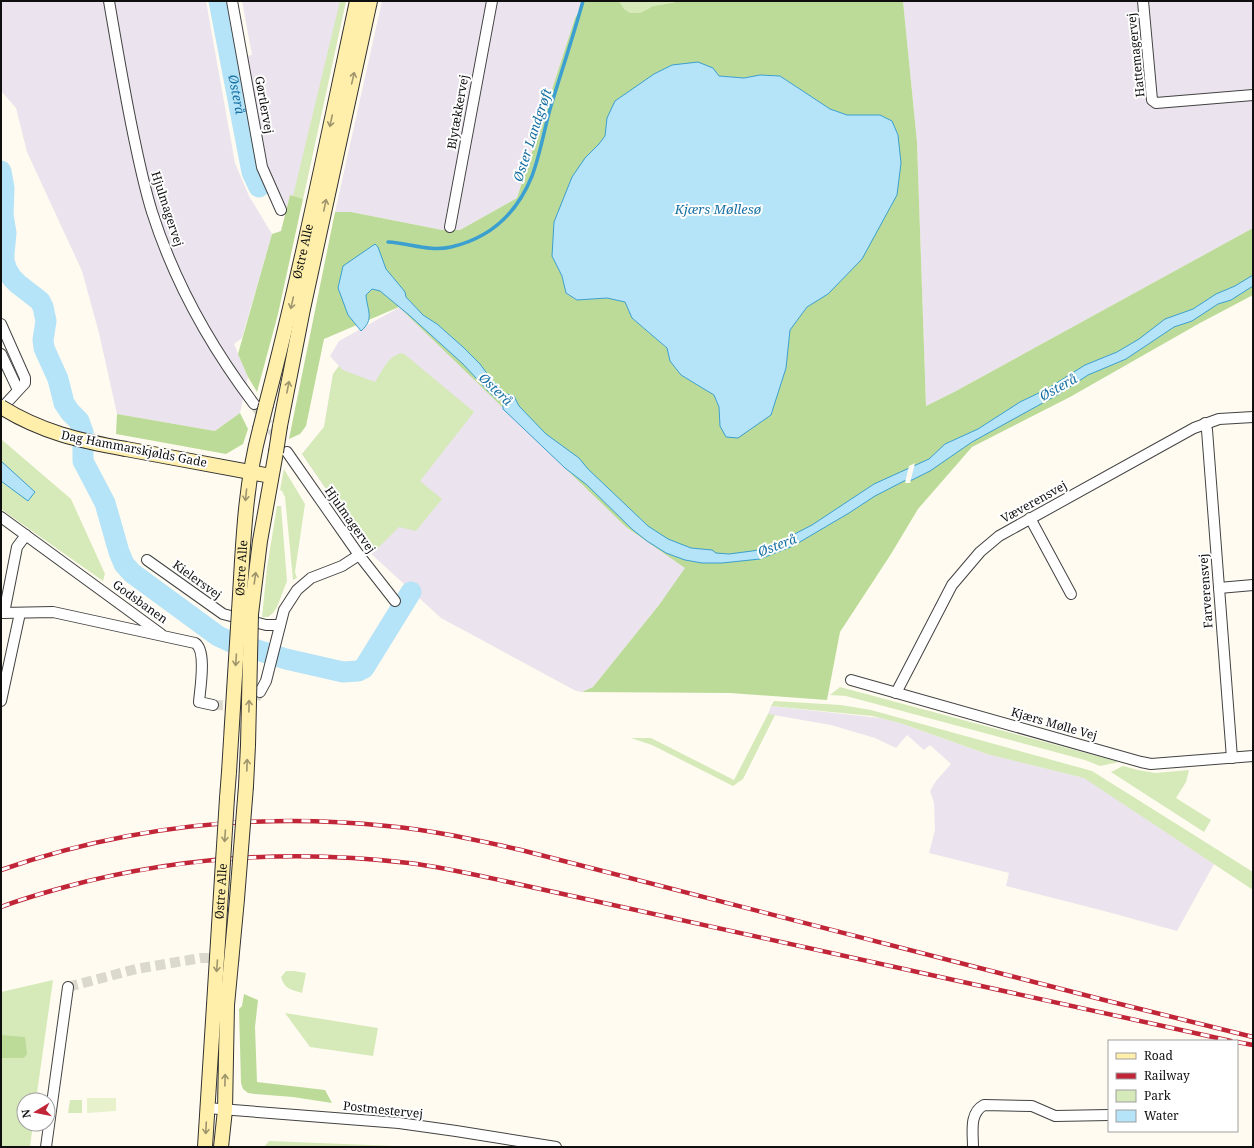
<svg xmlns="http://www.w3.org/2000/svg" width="1254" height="1148" font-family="'Noto Serif',serif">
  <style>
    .industrial { fill: #ebe3ed }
    .green { fill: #d6eab9 }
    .forest { fill: #bcdb98; fill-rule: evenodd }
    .pitch { fill: #e7f1cb }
    .water { fill: #b5e3f7; stroke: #3b9fcf }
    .pier { fill: #fffbf0 }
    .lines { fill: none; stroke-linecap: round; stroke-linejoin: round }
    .stream { stroke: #3b9fcf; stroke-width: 3.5 }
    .river { stroke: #b5e3f7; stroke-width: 21 }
    .street-tunnel { stroke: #dbd8ce; stroke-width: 10; stroke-dasharray: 10 5; stroke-linecap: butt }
    .street-casing { stroke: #424242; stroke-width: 12 }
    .secondary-casing { stroke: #313131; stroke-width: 16 }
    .street { stroke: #fff; stroke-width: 10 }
    .secondary { stroke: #ffefab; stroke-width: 14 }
    .rail-casing { stroke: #c12538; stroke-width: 4.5 }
    .rail { stroke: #fff; stroke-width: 3; stroke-dasharray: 9; stroke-linecap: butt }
    .secondary-bridge-casing { stroke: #313131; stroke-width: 16; stroke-linecap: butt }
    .secondary-bridge { stroke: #ffefab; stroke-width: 14 }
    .oneway { stroke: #9f956d }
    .labels { text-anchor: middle; stroke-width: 4; stroke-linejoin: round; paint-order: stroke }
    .street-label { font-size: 12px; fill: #0f0f0f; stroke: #fff }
    .water-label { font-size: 13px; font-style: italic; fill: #1670a3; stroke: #fff }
  </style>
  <rect width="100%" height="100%" fill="#fffbf0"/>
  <g class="industrial">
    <polygon points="1,1 206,1 235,163 249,196 272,234 242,338 234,344 248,377 240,413 215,431 117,414 99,333 82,271 27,152 16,108 1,91"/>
    <polygon points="242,1 346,1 303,199 290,195 286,210 268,170 267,165 247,56 252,55"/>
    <polygon points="382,1 583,1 575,18 517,198 460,230 442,230 351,212 335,212"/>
    <polygon points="903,1 1253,1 1253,228 956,391 926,406 917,142"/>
    <polygon points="400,307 626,527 686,568 659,605 593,687 582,692 576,691 441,618 367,550 302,454 324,427 333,374 339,366 330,356 339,341"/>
    <polygon points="771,706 880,718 900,723 987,754 1085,778 1214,864 1177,931 1108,912 1006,886 1009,873 929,853 935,830 934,803 930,791 936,781 951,764 930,745 924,750 907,735 896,748 875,738 831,725 768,714"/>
  </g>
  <g class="green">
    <polygon points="340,1 346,1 303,199 293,196"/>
    <polygon points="619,1 679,1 653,6 640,13 630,13 623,9"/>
    <path d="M403 353 474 412 420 481 442 499 416 531 399 527 378 548 370 552 302 454 324 427 333 374 339 366 343 370 375 382C383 370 388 355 403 353Z"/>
    <polygon points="1,439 71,499 105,574 103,581 1,509"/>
    <polygon points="284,469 305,504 295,572 297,578 293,580 285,497 282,491 280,490"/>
    <polygon points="277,506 281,506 287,581 277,607 273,613 268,617 262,617 267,568"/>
    <polygon points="840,687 1119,762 1100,766 1085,760 846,696 830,695"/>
    <polygon points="774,701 841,705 871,710 1092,771 1253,872 1253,890 1084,778 987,754 900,723 872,716 771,706"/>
    <polygon points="768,714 775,715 743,779 733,786 652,745 631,738 651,738 734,780"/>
    <polygon points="1123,766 1138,770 1155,773 1189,770 1186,782 1176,798 1211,820 1204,832 1111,772"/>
    <path d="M286 971H294L306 973 302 993C291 989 285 990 281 977Z"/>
    <polygon points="53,980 36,1100 24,1100 24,1124 33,1124 30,1147 1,1147 1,992"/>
    <polygon points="285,1013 378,1028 373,1056 310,1047"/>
    <polygon points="70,1100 82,1100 82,1113 68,1113"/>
    <polygon points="269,1141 420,1147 264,1147"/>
  </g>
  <g class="forest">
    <path d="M585 1H619L624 9 630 13H640L653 6 681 1H903L917 142 926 406 956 391 1253 228V295L1200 323 1070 397 972 447 918 509 891 554 840 632 827 700 730 693 582 692 593 687 659 605 685 568 626 527 399 307 324 339 306 426 300 434 289 439 335 212H351L442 230H460L517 198 575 18ZM713 68 719 76 744 78 760 75 780 76 830 109 847 115H880L892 122 898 135 828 294 807 307 790 330 786 368 720 426 719 407 714 395 681 375 670 361 667 348 632 318 625 302 607 298 577 300 566 293 562 276 552 256 585 158 599 144 605 136 607 118Z"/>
    <polygon points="290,195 303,199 278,314 257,392 248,377 238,354 272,234 281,231"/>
    <polygon points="240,413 248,429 243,444 226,454 116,434 117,414 215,431"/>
    <polygon points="244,994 258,1000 255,1027 257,1082 325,1090 332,1103 293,1097 255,1094 248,1093 243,1089 241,1083 239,1009 242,1006"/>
    <polygon points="1,1035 25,1037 27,1054 24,1058 1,1058"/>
  </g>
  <polygon class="pitch" points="87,1098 116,1098 116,1111 87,1113"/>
  <g class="water">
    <polygon points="698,62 713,68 719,76 744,78 760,75 780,76 830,109 847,115 880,115 892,121 898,135 901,163 897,195 862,259 828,294 807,307 790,330 786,368 771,415 738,438 726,437 720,426 719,407 714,395 681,375 670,361 667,348 632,318 625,302 607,298 577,300 566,293 562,276 552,256 554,222 572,177 585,158 599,144 605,136 607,118 615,101 654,74 672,65"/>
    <path d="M375 244 378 247 386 269 401 287 405 292 406 297 423 315 437 324 463 347 480 364 491 379 506 394 514 396 519 406 546 434 579 458 588 469 648 526 668 539 691 548 712 550 716 553 729 554 752 551 763 549 779 542 812 525 874 484 929 459 945 444 978 429 1020 402 1047 389 1085 365 1117 352 1139 339 1165 319 1193 309 1216 294 1235 286 1253 275V286L1231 300 1218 304 1192 321 1174 327 1126 359 1088 375 1059 394 972 442 930 471 912 480 904 481 875 496 849 513 793 546 760 559 722 563H702L685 560 666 553 647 541 633 530 587 485 565 468 503 409V402L501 399H497L490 393 463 364 409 315 380 291 372 289 366 295C367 310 375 319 361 331L348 315 338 288 343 266Z"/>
    <polygon points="1,461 35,492 28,501 1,481"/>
  </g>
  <polygon class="pier" points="915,463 910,483 905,483 909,466"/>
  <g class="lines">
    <path class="stream" d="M388 242C409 243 430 252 451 247 490 238 517 213 532 176 540 155 544 131 550 109 561 73 573 37 583 1"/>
    <g class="river">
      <path id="s1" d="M219 1 252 172 259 187"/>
      <polyline points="1,171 4,188 3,215 6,233 4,254 4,261 7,270 12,278 18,284 40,301 43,307 46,321 43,340 44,348 58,379 64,403 70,412 79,421 83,432 83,461 105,503 119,552 124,564 132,573 218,636 231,642 286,659 343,672 358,671 364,668 411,592"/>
    </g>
    <g class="street-tunnel">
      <polyline points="254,404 280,442"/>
      <polyline points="213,705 242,706 254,701 260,692"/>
      <polyline points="68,987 136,969 201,958 225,958 244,956"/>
    </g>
    <g class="street-casing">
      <g id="street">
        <path d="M109 1C116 42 123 83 131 123 137 153 143 183 152 212 174 281 211 347 254 404"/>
        <polyline points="232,1 262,167 281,210"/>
        <polyline points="1143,1 1152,100 1156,103 1253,95"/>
        <polyline points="450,227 492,1"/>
        <polyline points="1,324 25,378 25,383 1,409"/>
        <polyline points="1,354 18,390"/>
        <polyline points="1205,423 1207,430 1232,758"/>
        <polyline points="287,452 359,555 395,601"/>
        <polyline points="1,517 161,634"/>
        <polyline points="1030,518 1071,594"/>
        <polyline points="147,560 223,614 266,625 280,625"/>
        <polyline points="1219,588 1253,585"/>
        <path d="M1 613 53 612 195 643C207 650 200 689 199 702L213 705"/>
        <polyline points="4,613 17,547 26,535"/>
        <polyline points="851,680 1141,762 1151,764 1253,756"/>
        <polyline points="260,692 266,681 284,610 297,590 311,578 342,566 359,555"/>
        <polyline points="896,693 952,585 980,552 999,536 1194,428 1219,419 1253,417"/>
        <polyline points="1,701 20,613"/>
        <polyline points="207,1108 399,1123 456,1131 556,1147"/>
        <polyline points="46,1147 68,987"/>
        <path d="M973 1147C973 1132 969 1113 984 1105L1032 1106 1055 1116 1109 1115"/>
      </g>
    </g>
    <g class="secondary-casing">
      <g id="secondary">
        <path id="s2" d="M266 405C301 271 328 136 357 1"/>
        <polyline points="280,426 303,309 370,1"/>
        <polyline points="126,449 271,476"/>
        <path id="s3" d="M239 611C243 550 244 489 260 429"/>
        <polyline points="251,614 260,541 276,452"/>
        <polyline points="246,786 248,745"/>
        <polyline points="227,798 229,772"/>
        <polyline points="205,1147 214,1005"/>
        <polyline points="221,1147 225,1110 227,1005"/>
      </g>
    </g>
    <use href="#street" class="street"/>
    <use href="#secondary" class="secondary"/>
    <g class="rail-casing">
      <g id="rail">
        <path d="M1 870C128 826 254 812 387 826 432 830 476 840 521 850L1112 1002 1253 1037"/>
        <path d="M1 907C22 899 43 893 65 887 176 857 294 849 409 863 441 867 472 874 504 881L1231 1041"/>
        <polyline points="1237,1042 1253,1045"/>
      </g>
    </g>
    <use href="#rail" class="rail"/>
    <g class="secondary-bridge-casing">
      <g id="secondary-bridge">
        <path d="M1 407C41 432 80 441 126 449"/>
        <polyline points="260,429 266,405"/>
        <polyline points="276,452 280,426"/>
        <polyline points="248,745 251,614"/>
        <polyline points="229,772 239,611"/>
        <path id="s4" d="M214 1005 227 798"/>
        <polyline points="227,1005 237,899 246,786"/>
      </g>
    </g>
    <use href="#secondary-bridge" class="secondary-bridge"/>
  </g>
  <defs><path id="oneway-shaft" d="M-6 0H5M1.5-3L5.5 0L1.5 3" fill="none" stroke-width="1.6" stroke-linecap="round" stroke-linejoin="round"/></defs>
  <g class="oneway">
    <use href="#oneway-shaft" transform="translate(353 78) rotate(-77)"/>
    <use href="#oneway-shaft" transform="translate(331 121) rotate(102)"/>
    <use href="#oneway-shaft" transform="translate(325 205) rotate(-78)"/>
    <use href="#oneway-shaft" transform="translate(292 303) rotate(103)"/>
    <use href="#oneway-shaft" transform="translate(288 387) rotate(-79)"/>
    <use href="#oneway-shaft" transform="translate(246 495) rotate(96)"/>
    <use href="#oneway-shaft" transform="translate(255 578) rotate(-82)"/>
    <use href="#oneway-shaft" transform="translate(236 660) rotate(94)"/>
    <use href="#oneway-shaft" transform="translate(249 706) rotate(-89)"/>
    <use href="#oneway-shaft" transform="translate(247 765) rotate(-88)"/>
    <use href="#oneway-shaft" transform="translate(225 836) rotate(94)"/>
    <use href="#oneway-shaft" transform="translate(217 966) rotate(94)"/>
    <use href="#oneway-shaft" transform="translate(225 1080) rotate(-89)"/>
    <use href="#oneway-shaft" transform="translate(206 1128) rotate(93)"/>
  </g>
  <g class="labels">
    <g class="street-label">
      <text transform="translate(1136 55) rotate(-96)" y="4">Hattemagervej</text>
      <text transform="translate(264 105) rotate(80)" y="4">Gørtlervej</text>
      <text transform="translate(458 112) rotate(-80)" y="4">Blytækkervej</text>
      <text transform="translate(167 209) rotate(72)" y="4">Hjulmagervej</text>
      <text dy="4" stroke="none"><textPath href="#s2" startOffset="158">Østre Alle</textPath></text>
      <text transform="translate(134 449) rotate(11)" y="4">Dag Hammarskjølds Gade</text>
      <text transform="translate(1034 502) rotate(-29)" y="4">Væverensvej</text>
      <text transform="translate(350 520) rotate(55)" y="4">Hjulmagervej</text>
      <text dy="4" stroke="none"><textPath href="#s3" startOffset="43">Østre Alle</textPath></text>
      <text transform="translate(197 580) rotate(36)" y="4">Kielersvej</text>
      <text transform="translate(1206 591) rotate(-94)" y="4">Farverensvej</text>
      <text transform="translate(140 602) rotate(36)" y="4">Godsbanen</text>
      <text transform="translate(1054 724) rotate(16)" y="4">Kjærs Mølle Vej</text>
      <text dy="4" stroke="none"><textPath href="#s4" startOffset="114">Østre Alle</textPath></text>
      <text transform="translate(383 1110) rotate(6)" y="4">Postmestervej</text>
    </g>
    <g class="water-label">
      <text dy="5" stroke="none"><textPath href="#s1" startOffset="95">Østerå</textPath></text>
      <text transform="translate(532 135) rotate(-72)" y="5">Øster Landgrøft</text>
      <text x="718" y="214">Kjærs Møllesø</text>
      <text transform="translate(1058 387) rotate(-29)" y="5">Østerå</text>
      <text transform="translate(496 389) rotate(44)" y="5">Østerå</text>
      <text transform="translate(777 545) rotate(-21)" y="5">Østerå</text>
    </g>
  </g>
  <rect width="1254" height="1148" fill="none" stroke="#0f0f0f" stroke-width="4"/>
  <rect x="1108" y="1040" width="130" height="92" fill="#ffffff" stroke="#9f9f9f"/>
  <rect x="1116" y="1053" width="20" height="6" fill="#ffefab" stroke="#9f9f9f"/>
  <text x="1144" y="1060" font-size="12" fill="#0f0f0f">Road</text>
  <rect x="1116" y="1073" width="20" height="6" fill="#c12538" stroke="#9f9f9f"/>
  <text x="1144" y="1080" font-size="12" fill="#0f0f0f">Railway</text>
  <rect x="1116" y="1090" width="20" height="12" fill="#d6eab9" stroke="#9f9f9f"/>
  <text x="1144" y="1100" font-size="12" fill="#0f0f0f">Park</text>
  <rect x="1116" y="1110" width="20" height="12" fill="#b5e3f7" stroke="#9f9f9f"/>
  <text x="1144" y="1120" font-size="12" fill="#0f0f0f">Water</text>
  <g transform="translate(36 1112) rotate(260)"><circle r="19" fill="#ffffff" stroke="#9f9f9f"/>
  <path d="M0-3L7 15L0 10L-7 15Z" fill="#c12538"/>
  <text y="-6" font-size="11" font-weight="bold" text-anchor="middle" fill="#0f0f0f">N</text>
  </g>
</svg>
